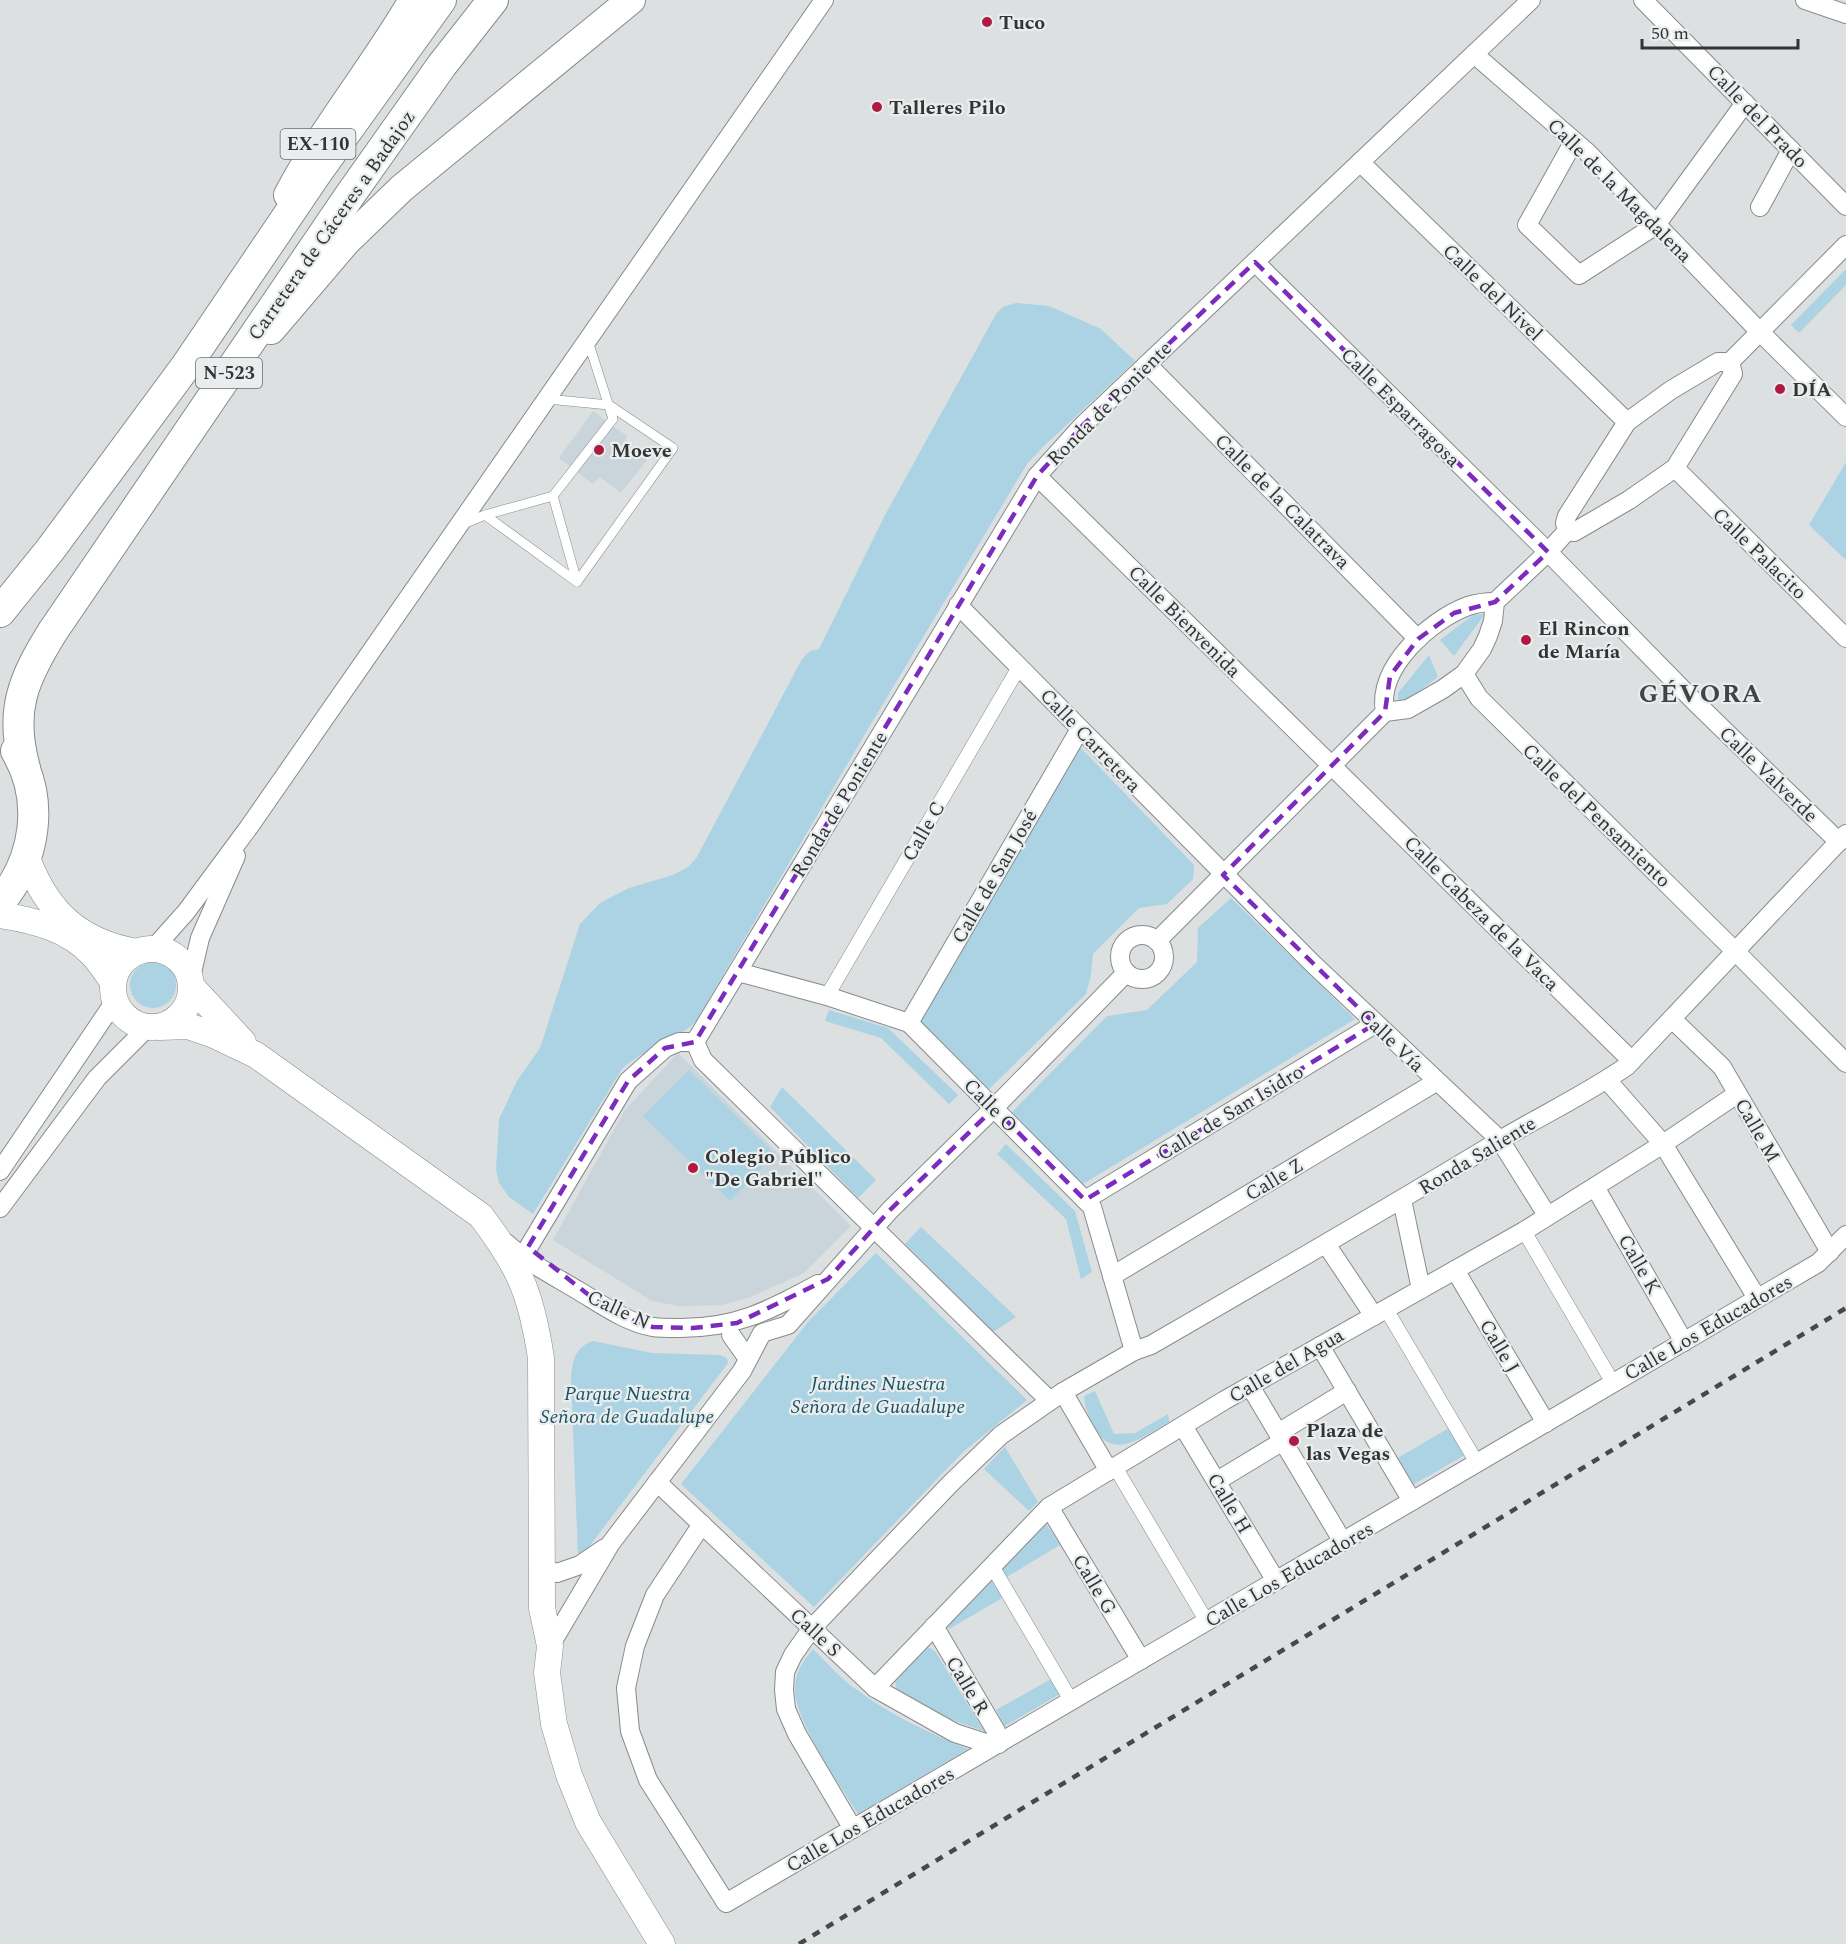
<svg xmlns="http://www.w3.org/2000/svg" width="1846" height="1944" font-family="Spectral,serif">
  <style>
    .built { fill: #c9d5da }
    .green { fill: #abd3e3 }
    .lines { fill: none; stroke-linecap: round; stroke-linejoin: round }
    .service-casing { stroke: #888b8c; stroke-width: 10 }
    .pedestrian-casing { stroke: #888b8c; stroke-width: 15 }
    .minor-casing { stroke: #888b8c; stroke-width: 20 }
    .secondary-casing { stroke: #888b8c; stroke-width: 27 }
    .primary-casing { stroke: #888b8c; stroke-width: 30 }
    .trunk-casing { stroke: #888b8c; stroke-width: 32 }
    .service { stroke: #fff; stroke-width: 9 }
    .pedestrian { stroke: #fff; stroke-width: 14 }
    .minor { stroke: #fff; stroke-width: 18 }
    .secondary { stroke: #fff; stroke-width: 26 }
    .primary { stroke: #fff; stroke-width: 28 }
    .trunk { stroke: #fff; stroke-width: 30 }
    .rail { stroke: #474949; stroke-width: 4.5; stroke-dasharray: 8 8; stroke-linecap: butt }
    .marked { fill: none; stroke: #7b2cbf; stroke-width: 4.5; stroke-dasharray: 12 8; stroke-linejoin: round }
    .poi-dot { fill: #ae1a41; stroke: #e9edee; stroke-width: 2 }
    .labels { text-anchor: middle; stroke-width: 4.5; stroke-linejoin: round; paint-order: stroke }
    .shield { fill: #e9edee; stroke: #6a6c6c; stroke-width: 1.5 }
    .shield-label { font-size: 18px; font-weight: bold; fill: #333535 }
    .poi-label { font-size: 20px; font-weight: bold; fill: #333535; stroke: #e9edee; text-anchor: start }
    .street-label { font-size: 20px; fill: #333535; stroke: #e9edee }
    .park-label { font-size: 20px; font-style: italic; fill: #1b5264; stroke: #e9edee }
    .district-label { font-size: 26px; font-weight: bold; letter-spacing: 1.5px; fill: #414445; stroke: #e9edee }
  </style>
  <rect width="100%" height="100%" fill="#dce0e1"/>
  <g class="built">
    <polygon points="593,411 627,436 624,443 647,460 621,493 600,477 593,484 559,458"/>
    <polygon points="678,1053 851,1226 804,1273 748,1298 721,1305 679,1306 652,1301 553,1240 625,1110"/>
  </g>
  <g class="green">
    <polygon points="1846,269 1846,285 1799,333 1791,325"/>
    <path d="M1016 303 1049 306 1101 329 1135 361 1043 447 1027 464 868 729 696 1021C675 1043 644 1048 622 1069L533 1214 509 1197 499 1183 496 1170 499 1119 517 1081 540 1048 580 924 600 903 629 888 673 875 688 867 697 857 802 659 810 651 819 649 884 517 996 314 1003 307Z"/>
    <polygon points="1846,462 1846,560 1809,525"/>
    <polygon points="1485,614 1454,656 1440,640 1473,615"/>
    <polygon points="1429,655 1438,677 1407,700 1398,701 1398,693"/>
    <polygon points="1079,746 1194,865 1193,879 1167,904 1139,908 1093,954 1091,975 1086,994 986,1092 914,1020"/>
    <polygon points="1231,898 1355,1019 1083,1184 1010,1114 1107,1016 1147,1010 1197,962 1198,928"/>
    <circle cx="153" cy="985" r="23"/>
    <polygon points="829,1010 888,1028 958,1095 949,1104 881,1038 825,1021"/>
    <polygon points="689,1070 775,1154 730,1201 643,1116"/>
    <polygon points="782,1087 876,1180 858,1198 770,1107"/>
    <polygon points="1006,1144 1075,1211 1092,1272 1081,1279 1066,1219 997,1154"/>
    <polygon points="921,1227 1016,1317 993,1332 905,1244"/>
    <polygon points="876,1253 1027,1400 963,1452 814,1607 681,1484 808,1322"/>
    <path d="M593 1341 652 1353 720 1355 727 1358 728 1363 582 1556H578L571 1379C572 1361 575 1347 593 1341Z"/>
    <path d="M1095 1391 1114 1434 1135 1433 1168 1414 1169 1422C1145 1435 1113 1463 1094 1427 1089 1417 1085 1408 1084 1396Z"/>
    <polygon points="1449,1428 1465,1455 1411,1486 1396,1459"/>
    <polygon points="1005,1447 1038,1502 1029,1511 984,1469"/>
    <polygon points="1046,1524 1060,1545 1005,1578 1000,1569 1043,1525"/>
    <polygon points="992,1578 1004,1597 949,1629 947,1626"/>
    <polygon points="928,1647 935,1651 984,1731 952,1720 897,1691 895,1680"/>
    <path d="M813 1649C827 1663 841 1679 857 1690 890 1715 930 1733 968 1749L858 1814C840 1785 792 1717 795 1686 796 1671 804 1660 813 1649Z"/>
    <polygon points="1051,1679 1060,1694 1005,1726 996,1710"/>
  </g>
  <g class="lines">
    <g class="service-casing">
      <g id="service">
        <polyline points="553,496 577,582"/>
        <polyline points="485,515 577,582 673,448 609,405 547,399"/>
        <polyline points="463,524 485,515 553,496 613,419 588,341"/>
      </g>
    </g>
    <g class="pedestrian-casing">
      <g id="pedestrian">
        <polyline points="827,996 1019,667"/>
        <polyline points="1524,1231 1613,1383"/>
        <polyline points="1386,1309 1477,1463"/>
        <polyline points="1115,1467 1207,1622"/>
        <polyline points="992,1566 1072,1702"/>
      </g>
    </g>
    <g class="minor-casing">
      <g id="minor">
        <polyline points="1643,0 1846,206"/>
        <polyline points="1805,0 1846,14"/>
        <polyline points="1474,54 1587,152 1760,332 1846,417"/>
        <polyline points="1574,141 1527,225 1579,275 1656,225 1745,103"/>
        <polyline points="1360,162 1627,422"/>
        <polyline points="1760,207 1791,150"/>
        <polyline points="1255,262 1548,552 1694,701 1839,842"/>
        <polyline points="1730,362 1846,245"/>
        <polyline points="1147,364 1418,639"/>
        <polyline points="1675,468 1846,638"/>
        <polyline points="1037,476 1632,1061"/>
        <polyline points="1567,531 1574,532 1581,528 1629,500 1675,468 1733,374 1730,362"/>
        <polyline points="958,605 1312,963 1500,1140 1547,1215"/>
        <polyline points="1464,674 1479,698 1736,952 1846,1063"/>
        <path d="M1385 712C1376 668 1430 620 1468 606 1477 603 1486 602 1495 602"/>
        <circle cx="1142" cy="957" r="22"/>
        <polyline points="1157,941 1385,712 1408,709 1443,689 1464,674 1482,649 1488,636 1493,621 1495,602 1548,552 1567,531 1565,523 1567,516 1627,422 1671,390 1718,362 1730,362"/>
        <polyline points="153,949 186,912 249,827 824,0"/>
        <polyline points="738,972 827,996 909,1023 1092,1207 1134,1351"/>
        <polyline points="191,977 200,938 236,856"/>
        <polyline points="1672,1019 1722,1067 1830,1252"/>
        <polyline points="909,1023 1080,729"/>
        <polyline points="695,1042 1037,476 1083,425 1531,0"/>
        <polyline points="695,1042 703,1060 1049,1400"/>
        <polyline points="1607,1080 1663,1144 1757,1298"/>
        <polyline points="0,1171 115,1001"/>
        <polyline points="1595,1187 1684,1342"/>
        <polyline points="1085,1200 1375,1024"/>
        <polyline points="1402,1200 1421,1289"/>
        <polyline points="0,1208 97,1078 147,1028"/>
        <path d="M506 1243C528 1263 554 1276 579 1291 601 1304 627 1323 653 1327 660 1328 669 1328 676 1328 735 1329 768 1311 818 1284"/>
        <polyline points="1326,1244 1374,1316"/>
        <polyline points="522,1258 628,1081 665,1048 679,1042 695,1042"/>
        <polyline points="1455,1270 1546,1423"/>
        <polyline points="1112,1276 1436,1082"/>
        <polyline points="731,1335 748,1359"/>
        <polyline points="1320,1346 1412,1501"/>
        <polyline points="1250,1386 1343,1542"/>
        <polyline points="1063,1392 1109,1471"/>
        <polyline points="1183,1426 1276,1581"/>
        <polyline points="1278,1433 1347,1391"/>
        <polyline points="1217,1481 1283,1441"/>
        <polyline points="657,1482 875,1688 955,1733 986,1743 999,1744 996,1731 934,1626"/>
        <polyline points="1049,1507 1141,1660"/>
        <polyline points="702,1524 655,1595 635,1646 626,1688 630,1731 648,1780 726,1903 1818,1263 1846,1235"/>
        <polyline points="542,1568 557,1573 580,1565 605,1548"/>
        <polyline points="550,1646 611,1543 742,1371 762,1333 788,1325 890,1210 994,1108 1126,973"/>
        <polyline points="875,1688 1049,1507 1225,1400 1524,1231 1663,1144 1737,1094"/>
        <path d="M853 1829 797 1734 786 1709 784 1690 785 1672 793 1655 812 1628 951 1483 1001 1435 1063 1392 1134 1351 1151 1345C1267 1278 1383 1211 1497 1142 1540 1116 1585 1095 1627 1066L1846 834"/>
      </g>
    </g>
    <g class="secondary-casing">
      <g id="secondary">
        <path d="M27 858C47 912 79 942 137 952"/>
        <path d="M0 915C34 920 69 929 93 955 101 964 107 973 113 982"/>
        <circle cx="152" cy="988" r="39"/>
        <polyline points="192,987 243,1042"/>
        <path d="M160 1027 188 1026 214 1035 256 1055 481 1216C496 1236 511 1257 521 1280 532 1305 537 1332 541 1358L542 1608 550 1646 547 1673 554 1724 569 1775 588 1822 662 1944"/>
      </g>
    </g>
    <g class="primary-casing">
      <g id="primary">
        <path d="M288 195C324 127 374 67 413 0"/>
        <polyline points="271,330 346,242 402,188 631,0"/>
      </g>
    </g>
    <g class="trunk-casing">
      <g id="trunk">
        <polyline points="0,612 50,550 186,366 316,174 441,0"/>
        <path d="M25 768C9 711 23 679 53 631L350 195 442 65 493 0"/>
        <path d="M0 902C36 860 45 800 16 751"/>
      </g>
    </g>
    <use href="#service" class="service"/>
    <use href="#pedestrian" class="pedestrian"/>
    <use href="#minor" class="minor"/>
    <use href="#secondary" class="secondary"/>
    <use href="#primary" class="primary"/>
    <use href="#trunk" class="trunk"/>
    <polyline class="rail" points="799,1944 1846,1308"/>
  </g>
  <path class="marked" d="M1255 262 1548 552 1495 602 1454 613 1418 639 1390 676 1385 712 1223 875 1375 1024 1085 1200 994 1108 890 1210 828 1279 737 1323 693 1328 653 1327 634 1321 595 1300 528 1247 628 1081 665 1048 695 1042 1037 476 1083 425Z"/>
  <g class="poi-dot">
    <circle cx="987" cy="22" r="6"/>
    <circle cx="877" cy="107" r="6"/>
    <circle cx="1780" cy="389" r="6"/>
    <circle cx="599" cy="450" r="6"/>
    <circle cx="1526" cy="640" r="6"/>
    <circle cx="693" cy="1168" r="6"/>
    <circle cx="1294" cy="1441" r="6"/>
  </g>
  <g class="labels">
    <g class="shield">
      <rect x="280.5" y="129" width="75" height="30" rx="4.5"/>
      <rect x="196" y="358" width="66" height="30" rx="4.5"/>
    </g>
    <g class="shield-label">
      <text x="318" y="150">EX-110</text>
      <text x="229" y="379">N-523</text>
    </g>
    <g class="poi-label">
      <text x="999" y="29">Tuco</text>
      <text x="889" y="114">Talleres Pilo</text>
      <text x="1792" y="396">DÍA</text>
      <text x="611" y="457">Moeve</text>
      <text x="1538" y="635">El Rincon<tspan x="1538" dy="23">de María</tspan></text>
      <text x="705" y="1163">Colegio Público<tspan x="705" dy="23">"De Gabriel"</tspan></text>
      <text x="1306" y="1437">Plaza de<tspan x="1306" dy="23">las Vegas</tspan></text>
    </g>
    <g class="street-label">
      <text transform="translate(1758 116) rotate(46)" y="7">Calle del Prado</text>
      <text transform="translate(1620 190) rotate(45)" y="7">Calle de la Magdalena</text>
      <text transform="translate(331 225) rotate(-55)" y="7">Carretera de Cáceres a Badajoz</text>
      <text transform="translate(1493 292) rotate(44)" y="7">Calle del Nivel</text>
      <text transform="translate(1109 403) rotate(-45)" y="7">Ronda de Poniente</text>
      <text transform="translate(1401 407) rotate(45)" y="7">Calle Esparragosa</text>
      <text transform="translate(1283 501) rotate(45)" y="7">Calle de la Calatrava</text>
      <text transform="translate(1760 553) rotate(44)" y="7">Calle Palacito</text>
      <text transform="translate(1185 621) rotate(45)" y="7">Calle Bienvenida</text>
      <text transform="translate(1091 740) rotate(46)" y="7">Calle Carretera</text>
      <text transform="translate(1769 774) rotate(44)" y="7">Calle Valverde</text>
      <text transform="translate(839 804) rotate(-59)" y="7">Ronda de Poniente</text>
      <text transform="translate(1597 815) rotate(44)" y="7">Calle del Pensamiento</text>
      <text transform="translate(923 831) rotate(-60)" y="7">Calle C</text>
      <text transform="translate(994 876) rotate(-60)" y="7">Calle de San José</text>
      <text transform="translate(1482 913) rotate(45)" y="7">Calle Cabeza de la Vaca</text>
      <text transform="translate(1392 1040) rotate(44)" y="7">Calle Vía</text>
      <text transform="translate(991 1105) rotate(45)" y="7">Calle O</text>
      <text transform="translate(1230 1112) rotate(-31)" y="7">Calle de San Isidro</text>
      <text transform="translate(1758 1130) rotate(60)" y="7">Calle M</text>
      <text transform="translate(1477 1155) rotate(-31)" y="7">Ronda Saliente</text>
      <text transform="translate(1274 1179) rotate(-31)" y="7">Calle Z</text>
      <text transform="translate(1640 1264) rotate(60)" y="7">Calle K</text>
      <text transform="translate(619 1309) rotate(25)" y="7">Calle N</text>
      <text transform="translate(1708 1327) rotate(-30)" y="7">Calle Los Educadores</text>
      <text transform="translate(1500 1346) rotate(59)" y="7">Calle J</text>
      <text transform="translate(1286 1365) rotate(-30)" y="7">Calle del Agua</text>
      <text transform="translate(1230 1503) rotate(59)" y="7">Calle H</text>
      <text transform="translate(1289 1574) rotate(-30)" y="7">Calle Los Educadores</text>
      <text transform="translate(1095 1584) rotate(59)" y="7">Calle G</text>
      <text transform="translate(816 1632) rotate(43)" y="7">Calle S</text>
      <text transform="translate(968 1685) rotate(59)" y="7">Calle R</text>
      <text transform="translate(870 1819) rotate(-30)" y="7">Calle Los Educadores</text>
    </g>
    <g class="park-label">
      <text x="878" y="1390">Jardines Nuestra<tspan x="878" dy="23">Señora de Guadalupe</tspan></text>
      <text x="627" y="1400">Parque Nuestra<tspan x="627" dy="23">Señora de Guadalupe</tspan></text>
    </g>
    <g class="district-label">
      <text x="1701" y="702">GÉVORA</text>
    </g>
  </g>
  <path d="M1642 39v9h156v-9" fill="none" stroke="#333535" stroke-width="3"/>
  <text x="1651" y="39" font-size="18" fill="#333535" stroke="#e9edee" stroke-width="4.5" paint-order="stroke">50 m</text>
</svg>
